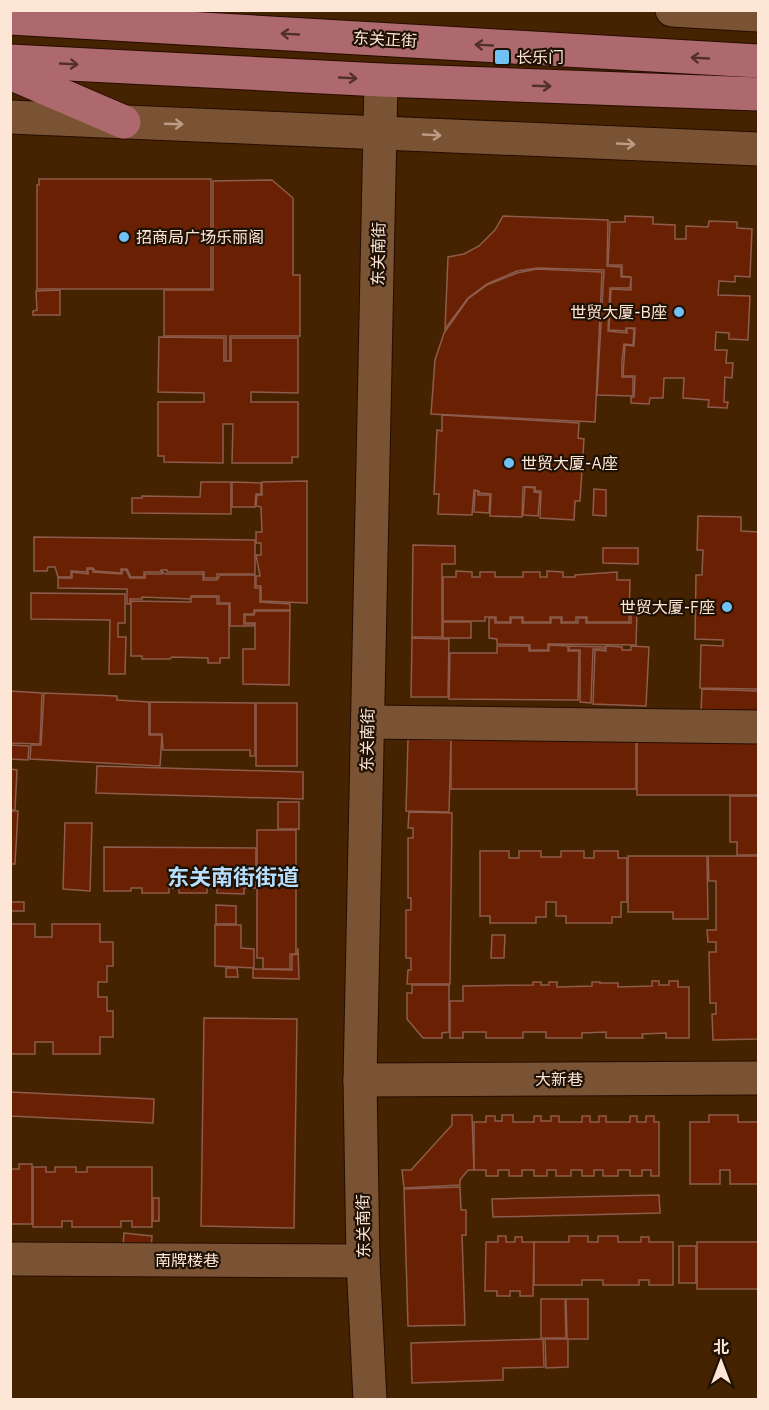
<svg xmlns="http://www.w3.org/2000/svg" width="769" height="1410" font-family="'IBM Plex Sans','Noto Sans SC',sans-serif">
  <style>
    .building { fill: #6a2103; stroke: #8d5c4c; stroke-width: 1.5 }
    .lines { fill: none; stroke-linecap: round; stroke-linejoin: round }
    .minor-casing { stroke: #260d00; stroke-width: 35 }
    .major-casing { stroke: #260d00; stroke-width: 35 }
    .minor { stroke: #7a5334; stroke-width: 33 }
    .major { stroke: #ae696e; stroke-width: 33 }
    .oneway { stroke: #52302a }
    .oneway2 { stroke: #bc9c84 }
    .poi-dot { fill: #72c1f5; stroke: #201105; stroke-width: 2 }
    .labels { text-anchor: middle; stroke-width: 4.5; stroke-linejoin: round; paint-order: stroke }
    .street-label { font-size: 16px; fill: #fde6d5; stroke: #201105 }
    .poi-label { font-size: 16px; fill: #fde6d5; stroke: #201105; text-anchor: start }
    .district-label { font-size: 22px; font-weight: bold; fill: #b5dffd; stroke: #201105 }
  </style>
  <rect width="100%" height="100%" fill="#452200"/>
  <g class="building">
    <polygon points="39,179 211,179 211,289 37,289 37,185 39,185"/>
    <polygon points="272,180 293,198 293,275 300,275 300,336 230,336 230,361 226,361 226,336 164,336 164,290 213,290 213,181"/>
    <polygon points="503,216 608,220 607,266 621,267 621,277 631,277 630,288 610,288 608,331 627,333 627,328 634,329 633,345 624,344 622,361 622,377 633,377 633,396 597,395 604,270 537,268 517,271 487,284 468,298 445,329 448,257 464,254 479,246 495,230"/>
    <polygon points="625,216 653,217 653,224 675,225 675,239 686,239 686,226 708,227 709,221 737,222 737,228 752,229 750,277 735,276 735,282 719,281 718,295 750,296 748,340 729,339 729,333 716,332 715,350 727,350 726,363 733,363 732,378 725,377 724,402 728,402 727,408 708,407 709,400 683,398 684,378 664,378 663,398 650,398 649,404 631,403 631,397 634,397 635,376 623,376 625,345 634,346 635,328 626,328 626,331 609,330 611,289 631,290 631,277 622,276 622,265 608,265 610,222 625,222"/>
    <polygon points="537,269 602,272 595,422 431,414 435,360 444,333 468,299 487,285 517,273"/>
    <polygon points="60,290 60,315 33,315 33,311 37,310 36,291"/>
    <polygon points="159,337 224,338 224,361 231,361 231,338 298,338 298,393 251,392 251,402 298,402 298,457 292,457 292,463 232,463 233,424 223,424 223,463 164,462 164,456 158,456 158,402 204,402 204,393 158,392"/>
    <polygon points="442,415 579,423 578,438 584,439 580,501 575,501 574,520 540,518 541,491 535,491 535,487 523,487 522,517 490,516 491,494 479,493 479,491 474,490 472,515 438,514 439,494 434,494 437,430 442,431"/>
    <polygon points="307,481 307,603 261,601 261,586 256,586 256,576 260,576 256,555 261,555 261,543 256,543 256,532 262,532 261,507 256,506 257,495 262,495 262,482"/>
    <polygon points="201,482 231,482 231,514 132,513 132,498 142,498 142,496 200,497"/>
    <polygon points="232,482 261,483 261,494 256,494 255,507 232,507"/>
    <polygon points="525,487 535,488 534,492 540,493 538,516 523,515"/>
    <polygon points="594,489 606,490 606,516 593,515"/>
    <polygon points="475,491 478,491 478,495 490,495 489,513 474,512"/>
    <polygon points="758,512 758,689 700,688 701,645 723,646 723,640 695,639 696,575 702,575 703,550 697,550 698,516 741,517 741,531 758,532"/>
    <polygon points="34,537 255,540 255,574 217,574 217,578 204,578 204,572 167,572 167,570 161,570 161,572 144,572 144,577 131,577 127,569 121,569 121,573 95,571 93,568 87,568 87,572 71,571 71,577 58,577 55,567 48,567 47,571 34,571"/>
    <polygon points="413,545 455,546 455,564 442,564 442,637 412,637"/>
    <polygon points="603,548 638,548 638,564 603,563"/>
    <polygon points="88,569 93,569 93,572 122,574 122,570 126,570 130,578 145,578 145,574 162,574 162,571 165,574 203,574 203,580 217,580 220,575 255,575 255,588 260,588 260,602 290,604 290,610 254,610 254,614 244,614 244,624 254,624 254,626 230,626 230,603 219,603 219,596 191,596 191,599 142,597 142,599 130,599 130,604 127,604 127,589 58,588 58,578 72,578 72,572 88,574"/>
    <polygon points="456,571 472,572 472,577 480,577 480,572 495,572 495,577 523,577 523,572 540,572 540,577 547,577 547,571 563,572 563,577 575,577 575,575 617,572 617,580 630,580 629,622 587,622 587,617 576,617 576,622 562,622 562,617 550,617 550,622 523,622 523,617 510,617 510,622 496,622 496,617 485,617 485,621 443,621 443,577 456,577"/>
    <polygon points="31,593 125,594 125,623 118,623 118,637 126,637 125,674 109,674 110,620 31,619"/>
    <polygon points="191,597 217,597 217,604 229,604 229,658 220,658 220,663 208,663 208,658 172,657 170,659 142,659 142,656 131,656 131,601 191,602"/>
    <polygon points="255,611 290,611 289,685 243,684 243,649 255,649 255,623 245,623 245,615 254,615"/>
    <polygon points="631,611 637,612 636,645 548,644 548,650 530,650 530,645 497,644 497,639 489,638 489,618 495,618 495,623 511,623 511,618 522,618 522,623 551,623 551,618 561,618 561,623 578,623 578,618 586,618 586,623 631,623"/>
    <rect x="443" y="622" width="28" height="16"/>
    <polygon points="412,638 449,639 448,697 411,697"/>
    <polygon points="549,645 568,646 568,651 579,651 578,700 449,699 450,653 497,653 497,646 529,646 529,651 549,651"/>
    <polygon points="569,646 605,647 605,649 593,649 591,703 580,702 580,650 569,650"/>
    <polygon points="606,646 622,647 622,650 631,650 631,646 649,647 646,706 593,704 595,650 606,651"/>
    <polygon points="702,689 758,691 758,713 701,711"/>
    <polygon points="10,691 42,693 40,744 10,743"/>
    <polygon points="44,693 117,696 117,700 149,702 149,735 162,735 160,766 30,759 31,745 41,745"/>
    <polygon points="150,702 255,703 255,756 250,756 250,750 163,750 162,734 150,734"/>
    <rect x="256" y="703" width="41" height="63"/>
    <polygon points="408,739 451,740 449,812 406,811"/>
    <rect x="451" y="739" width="185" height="50"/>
    <rect x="637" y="741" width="121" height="54"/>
    <polygon points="10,745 29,746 28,760 10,759"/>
    <polygon points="97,766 303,772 303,799 96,793"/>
    <polygon points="10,769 17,770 15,810 10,810"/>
    <polygon points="730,796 758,796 758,855 737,855 737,842 730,842"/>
    <rect x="278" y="802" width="21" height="27"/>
    <polygon points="10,811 18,811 15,864 10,864"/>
    <polygon points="409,812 452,813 450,984 407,984 408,970 411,970 411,958 406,958 406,910 411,910 411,898 408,898 408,838 413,838 413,828 408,828"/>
    <polygon points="65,823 92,823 90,891 63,889"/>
    <polygon points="257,830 296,830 296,954 290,954 290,969 263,969 263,958 257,958"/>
    <polygon points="104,847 256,848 256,888 244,888 244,894 217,893 217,888 207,888 207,893 179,893 179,888 169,888 169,893 142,893 142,888 131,888 131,891 104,891"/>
    <polygon points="480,851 509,851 509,858 519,858 519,851 541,851 541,857 561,857 561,851 584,851 584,858 594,858 594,851 618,851 618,858 627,858 627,902 621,902 621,917 612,917 612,923 566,923 566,916 556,916 556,902 546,902 546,917 536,917 536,923 490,923 490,916 480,916"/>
    <polygon points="628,856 707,856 708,919 673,919 673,912 628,912"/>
    <polygon points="708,856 758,856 758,1039 713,1040 712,1014 716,1014 716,1003 710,1003 709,952 716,952 716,942 708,942 707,930 716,930 716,881 709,881"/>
    <rect x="10" y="902" width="14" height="9"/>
    <polygon points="216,905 236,906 236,924 216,924"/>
    <polygon points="10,924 35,924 35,937 52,937 52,924 100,924 100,942 113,942 113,966 107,966 107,982 98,982 98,997 107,997 107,1011 113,1011 113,1037 100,1037 100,1054 53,1054 53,1042 35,1042 35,1054 10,1054"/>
    <polygon points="215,925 241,925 241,948 254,949 254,968 215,966"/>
    <polygon points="492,935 505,935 504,958 491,958"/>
    <polygon points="298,948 299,979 253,978 253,969 292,970 292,955 297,954"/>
    <polygon points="226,968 237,968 238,977 226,977"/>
    <polygon points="652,981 659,981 659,985 669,985 669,981 678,981 678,987 689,987 689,1038 666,1038 666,1033 642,1034 643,1038 606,1038 606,1032 582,1033 582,1038 546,1038 546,1032 523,1032 523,1038 486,1038 486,1032 463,1032 463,1038 450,1038 450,1001 463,1001 463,986 533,985 533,982 541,982 541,985 549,985 549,982 557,982 557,987 592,986 592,982 600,982 600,983 618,983 618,987 652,986"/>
    <polygon points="412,985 449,985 449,1032 442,1033 442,1038 423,1038 407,1019 407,993 412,993"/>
    <polygon points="204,1018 297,1019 294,1228 201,1226"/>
    <polygon points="10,1092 154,1099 153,1123 10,1116"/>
    <polygon points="452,1115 472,1115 474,1170 468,1170 460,1180 460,1185 404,1188 402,1170 411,1170 452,1125"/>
    <polygon points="502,1115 513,1115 513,1122 534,1122 534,1116 541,1116 541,1121 551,1121 551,1116 559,1116 559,1122 582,1122 582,1116 590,1116 590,1122 599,1122 599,1116 606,1116 606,1122 630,1122 630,1116 637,1116 637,1122 646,1122 646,1116 654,1116 654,1122 659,1122 659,1176 651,1176 651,1170 642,1170 642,1176 630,1176 630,1170 618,1170 618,1176 603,1176 603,1170 594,1170 594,1176 582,1176 582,1170 571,1170 571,1176 556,1176 556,1170 547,1170 547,1176 534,1176 534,1170 522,1170 522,1176 509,1176 509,1170 498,1170 498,1176 486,1176 486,1170 474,1170 474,1122 486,1122 486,1116 495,1116 495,1121 502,1121"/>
    <polygon points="709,1115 738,1115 738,1122 758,1122 758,1184 730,1184 730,1170 720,1170 720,1184 690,1184 690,1122 709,1122"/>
    <polygon points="19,1164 32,1164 32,1224 10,1224 10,1169 19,1169"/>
    <polygon points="33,1167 46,1167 46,1172 55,1172 55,1167 76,1167 76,1172 87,1172 87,1167 152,1167 152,1227 132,1227 132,1221 121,1221 121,1227 72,1227 72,1221 62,1221 62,1227 33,1227"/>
    <polygon points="460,1187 461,1210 466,1210 466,1235 462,1235 465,1325 408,1326 404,1189"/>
    <polygon points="659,1195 660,1213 493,1217 492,1199"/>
    <rect x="153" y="1198" width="6" height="23"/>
    <polygon points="124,1233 152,1236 151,1249 123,1246"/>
    <polygon points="498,1236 506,1236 506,1242 515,1242 515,1237 522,1237 522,1242 534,1242 533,1296 520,1296 520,1291 510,1291 510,1296 497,1296 497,1291 485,1291 486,1242 498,1242"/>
    <polygon points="569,1236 588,1236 588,1242 598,1242 598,1236 618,1236 618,1242 641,1242 641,1237 649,1237 649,1242 673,1242 673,1285 649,1285 649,1280 639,1280 639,1285 603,1285 603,1280 582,1280 582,1285 534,1285 534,1242 569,1242"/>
    <rect x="697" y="1242" width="61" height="47"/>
    <rect x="679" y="1246" width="17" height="37"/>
    <polygon points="541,1299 565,1299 566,1338 541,1338"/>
    <polygon points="566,1299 588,1299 588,1339 567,1339"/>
    <polygon points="543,1339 544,1367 503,1368 503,1380 412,1383 411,1343"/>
    <polygon points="545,1339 568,1339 568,1367 546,1368"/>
  </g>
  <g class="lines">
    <g class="minor-casing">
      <g id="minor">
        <polyline points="672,10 758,15"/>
        <polyline points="10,117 758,149"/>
        <polyline points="368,722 758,727"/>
        <polyline points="360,1080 758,1078"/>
        <polyline points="10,1259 363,1261"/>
        <polyline points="370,1400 363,1261 360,1080 381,80"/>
      </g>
    </g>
    <g class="major-casing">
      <g id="major">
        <polyline points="10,18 758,61"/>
        <polyline points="10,61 381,80 758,94"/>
        <polyline points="10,73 124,122"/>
      </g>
    </g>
    <use href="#minor" class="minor"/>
    <use href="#major" class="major"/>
  </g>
  <defs><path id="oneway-shaft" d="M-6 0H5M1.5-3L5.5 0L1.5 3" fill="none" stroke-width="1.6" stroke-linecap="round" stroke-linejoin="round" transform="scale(1.5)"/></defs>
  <g class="oneway">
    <use href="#oneway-shaft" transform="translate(290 34) rotate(-177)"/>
    <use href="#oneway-shaft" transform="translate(484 45) rotate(-177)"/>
    <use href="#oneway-shaft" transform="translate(700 58) rotate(-177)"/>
    <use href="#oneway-shaft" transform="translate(69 64) rotate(3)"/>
    <use href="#oneway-shaft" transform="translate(348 78) rotate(3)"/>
    <use href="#oneway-shaft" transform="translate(542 86) rotate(2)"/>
  </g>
  <g class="oneway2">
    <use href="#oneway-shaft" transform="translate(174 124) rotate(2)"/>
    <use href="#oneway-shaft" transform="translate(432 135) rotate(3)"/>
    <use href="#oneway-shaft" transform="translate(626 144) rotate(3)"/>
  </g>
  <g class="poi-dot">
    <rect x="494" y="49" width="16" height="16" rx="3"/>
    <circle cx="124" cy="237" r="6"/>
    <circle cx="679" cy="312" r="6"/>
    <circle cx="509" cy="463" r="6"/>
    <circle cx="727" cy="607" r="6"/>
  </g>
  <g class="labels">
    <g class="street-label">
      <text transform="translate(385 39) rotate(3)" y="6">东关正街</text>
      <text transform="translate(378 254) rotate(-89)" y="6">东关南街</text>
      <text transform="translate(367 740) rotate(-89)" y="6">东关南街</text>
      <text x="559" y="1085">大新巷</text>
      <text transform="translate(363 1226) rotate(-91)" y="6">东关南街</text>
      <text x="187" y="1266">南牌楼巷</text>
    </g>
    <g class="poi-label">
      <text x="516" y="63">长乐门</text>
      <text x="136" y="243">招商局广场乐丽阁</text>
      <text x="667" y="318" text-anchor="end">世贸大厦-B座</text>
      <text x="521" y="469">世贸大厦-A座</text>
      <text x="715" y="613" text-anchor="end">世贸大厦-F座</text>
    </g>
    <g class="district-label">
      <text x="233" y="885">东关南街街道</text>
    </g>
  </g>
  <rect width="769" height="1410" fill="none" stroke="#fde6d5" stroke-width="24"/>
  <g transform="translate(721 1362)" stroke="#201105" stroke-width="4.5" paint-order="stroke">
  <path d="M0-4.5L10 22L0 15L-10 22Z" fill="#fde6d5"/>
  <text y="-9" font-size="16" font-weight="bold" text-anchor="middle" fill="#fde6d5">北</text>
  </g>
</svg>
